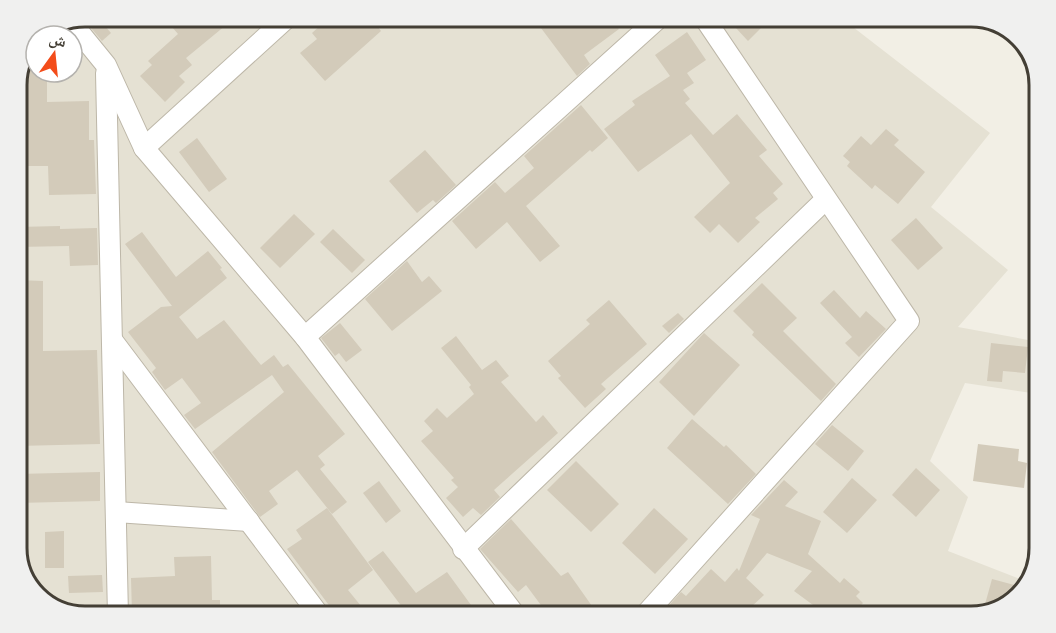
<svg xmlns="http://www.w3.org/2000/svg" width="1056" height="633" font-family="Inter,'Noto Naskh Arabic',sans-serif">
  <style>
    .residential { fill: #e5e1d3 }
    .building { fill: #d3cbba }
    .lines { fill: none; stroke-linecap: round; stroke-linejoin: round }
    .minor-casing { stroke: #bdb7a8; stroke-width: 22 }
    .minor { stroke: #fff; stroke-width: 20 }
    .rim { fill: none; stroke: #443f35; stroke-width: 3 }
  </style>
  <rect width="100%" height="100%" fill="#f2efe5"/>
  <polygon class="residential" points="85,16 840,17 990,133 931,207 1008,270 958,327 1039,342 1038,394 965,383 930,461 968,497 948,551 1030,583 1005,608 971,616 85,616 50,607 26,583 17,552 17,81 36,38 36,72 72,72 72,36 38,36"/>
  <g class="building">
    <polygon points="184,16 237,16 186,58 192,65 179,76 185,82 165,102 140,76 152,65 148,61 178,34 172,27"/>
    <polygon points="331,16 391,16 378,27 381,31 325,81 300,53 317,39 312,33"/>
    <polygon points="532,16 609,16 619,29 584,55 590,64 577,76"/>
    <polygon points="746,16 773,16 748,41 735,27"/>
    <polygon points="100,20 111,33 102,41 91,28"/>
    <polygon points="687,32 706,60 687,73 694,83 683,90 690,99 685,103 713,135 737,114 767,150 759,156 783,184 773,193 778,199 755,218 760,222 738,243 719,224 710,233 694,217 730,183 691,134 638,172 604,129 635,105 632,101 670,76 655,55"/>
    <polygon points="36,38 36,72 47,72 47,102 89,101 89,140 94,140 96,194 49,195 48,166 17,166 17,81"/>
    <polygon points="581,105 608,138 592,152 590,150 526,206 560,246 540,262 507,222 476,249 452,221 495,182 505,193 534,168 524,156"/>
    <polygon points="886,129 899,140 894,145 925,172 898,204 875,185 872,189 847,166 850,162 843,156 861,136 871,145"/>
    <polygon points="197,138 227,179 209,192 179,152"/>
    <polygon points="425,150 456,185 436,203 433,200 417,213 389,181"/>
    <polygon points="294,214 315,234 280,268 260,248"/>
    <polygon points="916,218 943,248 918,270 891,240"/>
    <polygon points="60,226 60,229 97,228 98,265 70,266 69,246 17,247 17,227"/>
    <polygon points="333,229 365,260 352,273 320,242"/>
    <polygon points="142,232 176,277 208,251 222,268 220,269 227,278 179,317 197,339 224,320 261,365 274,355 283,367 288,364 345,434 318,456 325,465 320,469 347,502 332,514 297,470 269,491 278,504 260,517 212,452 284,392 272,375 195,429 184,415 201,403 182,378 165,390 152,372 156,368 128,332 161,307 172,306 125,244"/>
    <polygon points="407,261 422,282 429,276 442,291 392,331 365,299"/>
    <polygon points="17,280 43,281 43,351 97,350 100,444 17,446 17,429 23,429 22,391 17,391"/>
    <polygon points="762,283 797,318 783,331 836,384 821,401 752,335 754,332 733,311"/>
    <polygon points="834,290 860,318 866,311 886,329 859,357 845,343 852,337 820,303"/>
    <polygon points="609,300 647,344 601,384 606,389 585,408 558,378 561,376 548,361 590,324 586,320"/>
    <polygon points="678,313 684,319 669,333 662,326"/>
    <polygon points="340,323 362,350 346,362 339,353 335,356 321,338"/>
    <polygon points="704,333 740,365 694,416 659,382"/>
    <polygon points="456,336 482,370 496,360 509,376 501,382 536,422 543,415 558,433 494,490 500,497 481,515 473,508 463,517 446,498 458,487 451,480 454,478 421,441 433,431 424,421 437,408 447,418 474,394 469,387 471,385 441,348"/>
    <polygon points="991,343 1028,347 1025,373 1003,371 1002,382 987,381"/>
    <polygon points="692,419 724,447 726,445 756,474 728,504 667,448"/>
    <polygon points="832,425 864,451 848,471 815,444"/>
    <polygon points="978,444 1019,449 1018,461 1027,463 1024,488 973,481"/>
    <polygon points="576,461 619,504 591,532 547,490"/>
    <polygon points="916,468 940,490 916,517 892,495"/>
    <polygon points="100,472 100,501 17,503 17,474"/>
    <polygon points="852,478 877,500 847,533 823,512"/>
    <polygon points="784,480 798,492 785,506 821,521 808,554 840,583 844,578 860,592 856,596 863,603 851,616 828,616 794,591 812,571 767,553 746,578 764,595 750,608 758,616 669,616 664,611 681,592 686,596 711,569 725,582 737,568 739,571 760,519 751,515"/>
    <polygon points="379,481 401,511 386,523 363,493"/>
    <polygon points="327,508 373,570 348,590 361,606 347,616 337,616 287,549 302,539 296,530"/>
    <polygon points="654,508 688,539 655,574 622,543"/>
    <polygon points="511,519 561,576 568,572 599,616 549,616 526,585 518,592 480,549"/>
    <polygon points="64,531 64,568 45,568 45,532"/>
    <polygon points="383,551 416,593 447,572 479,616 409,616 368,562"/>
    <polygon points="211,556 212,600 220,600 220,616 189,616 189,613 132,614 131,578 175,576 174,557"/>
    <polygon points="102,575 103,592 69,593 68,576"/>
    <polygon points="992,579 1025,588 1005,608 994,610 984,608"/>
  </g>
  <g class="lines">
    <g class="minor-casing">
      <g id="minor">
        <polyline points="71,22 106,65 144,148 305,337 516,616"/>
        <polyline points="106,73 118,616"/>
        <polyline points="144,148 289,16"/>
        <polyline points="305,337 661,16"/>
        <polyline points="113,341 320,616"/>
        <polyline points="116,512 249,521"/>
        <polyline points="463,549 825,200"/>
        <polyline points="644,616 909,321 703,16"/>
      </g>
    </g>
    <use href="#minor" class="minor"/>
  </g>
  <path d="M0 0H1056V633H0ZM85 27H971A58 58 0 0 1 1029 85V548A58 58 0 0 1 971 606H85A58 58 0 0 1 27 548V85A58 58 0 0 1 85 27Z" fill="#f0f0ef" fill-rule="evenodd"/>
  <path class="rim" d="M85 27H971A58 58 0 0 1 1029 85V548A58 58 0 0 1 971 606H85A58 58 0 0 1 27 548V85A58 58 0 0 1 85 27Z"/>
  <g transform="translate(54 54) rotate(15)"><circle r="28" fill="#ffffff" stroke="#b4b2ae" stroke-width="1.5"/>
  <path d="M0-4.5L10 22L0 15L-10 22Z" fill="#f34c1a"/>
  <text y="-9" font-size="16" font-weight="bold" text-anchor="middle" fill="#443f35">ش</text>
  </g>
</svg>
